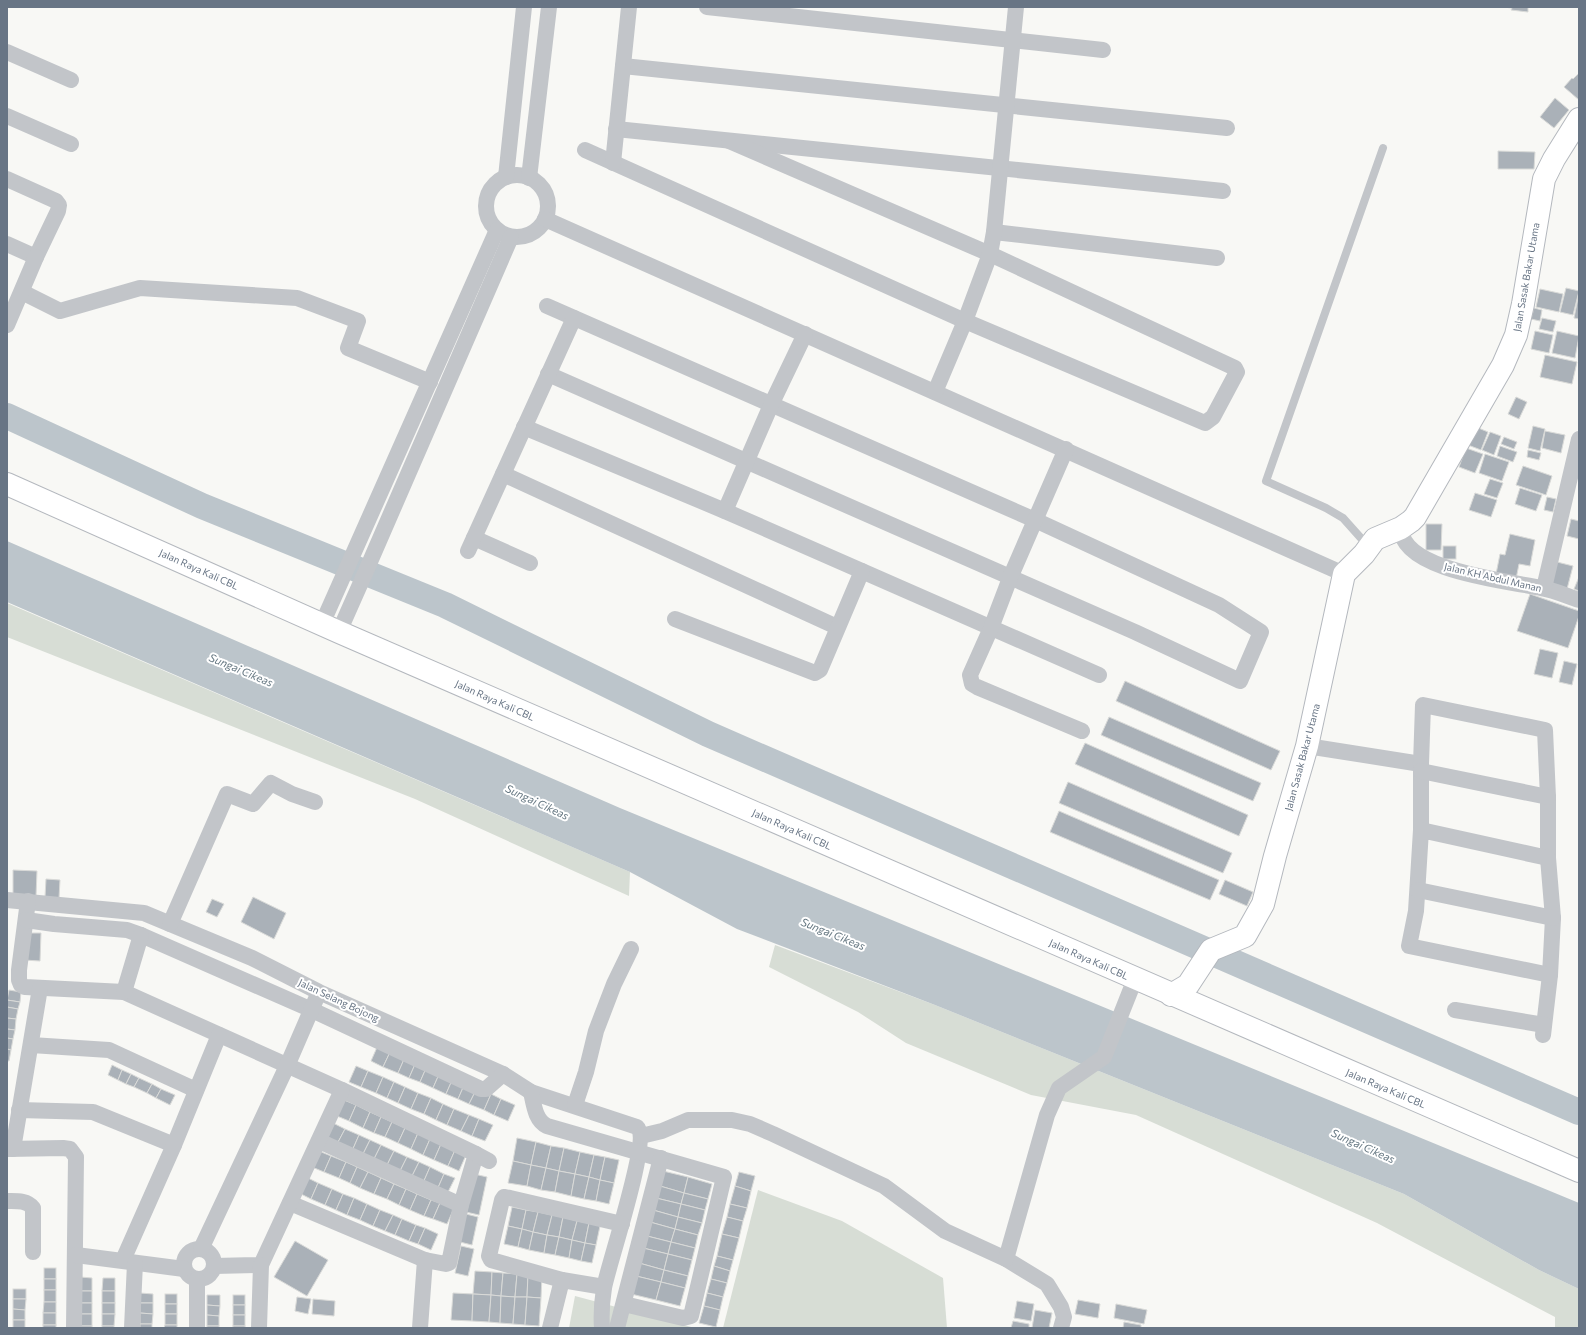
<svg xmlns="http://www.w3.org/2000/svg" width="1586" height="1335" font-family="Commissioner,sans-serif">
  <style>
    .green { fill: #d7ddd5 }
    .water { fill: #bcc5cb }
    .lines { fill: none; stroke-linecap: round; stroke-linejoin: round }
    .river { stroke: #bcc5cb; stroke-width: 26 }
    .building { fill: #aab1b8; stroke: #d9dad8 }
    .secondary-casing { stroke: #b4b8be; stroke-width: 24 }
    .lane { stroke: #c2c5c9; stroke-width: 8 }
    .street { stroke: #c2c5c9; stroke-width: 16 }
    .secondary { stroke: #fff; stroke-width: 22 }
    .labels { text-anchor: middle; stroke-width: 4; stroke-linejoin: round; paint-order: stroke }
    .street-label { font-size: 10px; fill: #687585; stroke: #fff }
    .water-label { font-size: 11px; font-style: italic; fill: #647680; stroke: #fff }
  </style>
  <rect width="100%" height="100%" fill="#f8f8f5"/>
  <g class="green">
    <polygon points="7,603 630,872 629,896 415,799 7,637"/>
    <polygon points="775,945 935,1005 1404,1194 1539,1270 1579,1289 1579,1328 1555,1328 1555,1317 1377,1223 1136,1115 1031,1095 906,1043 858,1012 769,967"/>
    <polygon points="758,1190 842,1221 943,1278 947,1328 723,1328"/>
    <polygon points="575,1296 695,1328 569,1328"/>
  </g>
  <polygon class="water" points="7,541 620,808 1579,1203 1579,1289 1539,1270 1404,1194 935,1005 737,929 630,872 7,602"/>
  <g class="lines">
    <polyline class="river" points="7,416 202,506 445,605 708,734 1579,1112"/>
  </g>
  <g class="building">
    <polygon points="1503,7 1528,7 1528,12 1511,10 1512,8"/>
    <polygon points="1579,73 1579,100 1564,87 1572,78 1573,79"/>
    <polygon points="1555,98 1569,110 1554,128 1540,117"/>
    <polygon points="1498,151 1535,152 1534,169 1498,169"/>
    <polygon points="1566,288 1579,291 1573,315 1560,312"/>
    <polygon points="1540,289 1563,294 1559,312 1536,307"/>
    <polygon points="1578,298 1579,298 1579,319 1574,318"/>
    <polygon points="1534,308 1542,310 1540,321 1531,319"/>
    <polygon points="1542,318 1556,321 1553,332 1539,329"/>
    <polygon points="1535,331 1553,335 1549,353 1531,349"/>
    <polygon points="1557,331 1579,336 1575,358 1552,353"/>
    <polygon points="1545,355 1577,362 1572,384 1540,377"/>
    <polygon points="1516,397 1527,402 1519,419 1508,414"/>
    <polygon points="1533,426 1545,429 1540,451 1528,448"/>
    <polygon points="1476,427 1488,432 1481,450 1468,445"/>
    <polygon points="1545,431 1565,435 1561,453 1542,448"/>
    <polygon points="1490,432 1501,436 1494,455 1482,450"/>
    <polygon points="1504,437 1517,442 1514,449 1501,444"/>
    <polygon points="1500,446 1517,452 1513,462 1497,456"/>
    <polygon points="1466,448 1483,454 1475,473 1459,467"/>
    <polygon points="1528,450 1541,453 1539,460 1527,457"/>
    <polygon points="1485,454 1509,462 1502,481 1479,473"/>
    <polygon points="1523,466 1552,476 1546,495 1516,485"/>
    <polygon points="1490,479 1503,483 1497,498 1484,494"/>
    <polygon points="1520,488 1542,495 1536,511 1515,504"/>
    <polygon points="1475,493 1497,500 1491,517 1469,510"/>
    <polygon points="1547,497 1556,499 1553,512 1544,510"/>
    <polygon points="1571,519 1579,521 1579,539 1567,536"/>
    <polygon points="1426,524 1442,524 1441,550 1426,550"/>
    <polygon points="1510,534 1535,540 1530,566 1519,564 1516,579 1496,574 1500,554 1505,555"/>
    <rect x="1443" y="546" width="13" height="13"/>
    <polygon points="1553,561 1573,566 1567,589 1548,585"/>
    <polygon points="1579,577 1579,591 1574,589"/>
    <polygon points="1530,594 1579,611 1579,616 1568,648 1517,631"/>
    <polygon points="1540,649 1558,653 1552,678 1534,674"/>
    <polygon points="1564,661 1577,664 1572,685 1559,682"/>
    <polygon points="1125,681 1280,751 1271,770 1116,701"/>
    <polygon points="1109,717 1261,783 1253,801 1101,735"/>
    <polygon points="1085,743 1248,815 1239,836 1075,764"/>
    <polygon points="1068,782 1232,853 1223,873 1059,803"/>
    <polygon points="1059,811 1219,880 1210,900 1050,832"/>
    <polygon points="13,870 37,871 36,896 13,895"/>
    <polygon points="46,879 60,880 59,898 45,897"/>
    <polygon points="1225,880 1253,892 1247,906 1219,894"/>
    <polygon points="253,897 286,913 274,939 241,922"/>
    <polygon points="212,899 224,904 217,917 206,912"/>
    <polygon points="25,933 41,933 40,961 24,960"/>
    <polygon points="9,990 21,992 20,1002 7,1000"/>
    <polygon points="7,1000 20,1002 18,1009 7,1007"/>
    <polygon points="7,1007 18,1009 16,1019 7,1018"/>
    <polygon points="7,1018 16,1019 15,1030 7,1029"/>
    <polygon points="7,1029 15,1030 13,1039 7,1038"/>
    <polygon points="7,1038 13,1039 11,1050 7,1049"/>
    <polygon points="378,1045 391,1050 383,1067 371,1061"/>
    <polygon points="7,1049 11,1050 9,1061 7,1061"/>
    <polygon points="391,1050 405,1057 398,1073 383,1067"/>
    <polygon points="405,1057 416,1062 409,1078 398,1073"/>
    <polygon points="416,1062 427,1066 420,1082 409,1078"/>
    <polygon points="112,1065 122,1070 118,1080 108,1075"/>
    <polygon points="356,1066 368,1071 361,1087 349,1082"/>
    <polygon points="427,1066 440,1072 433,1088 420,1082"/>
    <polygon points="122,1070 131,1074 126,1084 118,1080"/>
    <polygon points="368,1071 383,1077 376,1093 361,1087"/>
    <polygon points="440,1072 453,1078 446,1094 433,1088"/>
    <polygon points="131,1074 139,1078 134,1087 126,1084"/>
    <polygon points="383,1077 394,1082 387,1098 376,1093"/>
    <polygon points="139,1078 152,1084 147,1093 134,1087"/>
    <polygon points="453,1078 465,1083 458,1099 446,1094"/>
    <polygon points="394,1082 405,1087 398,1103 387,1098"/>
    <polygon points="465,1083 477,1088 469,1104 458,1099"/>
    <polygon points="152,1084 161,1089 156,1098 147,1093"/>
    <polygon points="405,1087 418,1093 411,1109 398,1103"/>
    <polygon points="477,1088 491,1094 484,1110 469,1104"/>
    <polygon points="161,1089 175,1095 170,1105 156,1098"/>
    <polygon points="418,1093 431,1098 424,1114 411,1109"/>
    <polygon points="491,1094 501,1099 494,1115 484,1110"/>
    <polygon points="431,1098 443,1104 436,1120 424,1114"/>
    <polygon points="501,1099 515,1105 508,1121 494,1115"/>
    <polygon points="344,1100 356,1105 349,1121 337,1116"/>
    <polygon points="443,1104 454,1109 447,1125 436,1120"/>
    <polygon points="356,1105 370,1112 363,1128 349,1121"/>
    <polygon points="454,1109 469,1115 461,1131 447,1125"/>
    <polygon points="370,1112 381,1117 374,1133 363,1128"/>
    <polygon points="469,1115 479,1119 472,1136 461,1131"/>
    <polygon points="381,1117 392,1122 385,1137 374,1133"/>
    <polygon points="479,1119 493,1125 485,1141 472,1136"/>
    <polygon points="392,1122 405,1128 398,1143 385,1137"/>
    <polygon points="333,1123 345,1129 337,1144 325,1139"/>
    <polygon points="405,1128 418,1133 411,1149 398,1143"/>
    <polygon points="345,1129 359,1135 352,1151 337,1144"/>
    <polygon points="418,1133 430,1139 423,1155 411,1149"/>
    <polygon points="359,1135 370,1140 362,1156 352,1151"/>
    <polygon points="517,1138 536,1142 531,1165 513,1161"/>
    <polygon points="430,1139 441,1144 434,1160 423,1155"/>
    <polygon points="370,1140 381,1145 373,1161 362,1156"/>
    <polygon points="536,1142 551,1146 546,1168 531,1165"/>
    <polygon points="441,1144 455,1150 448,1166 434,1160"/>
    <polygon points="381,1145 394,1151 386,1167 373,1161"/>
    <polygon points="551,1146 564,1148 559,1171 546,1168"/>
    <polygon points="564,1148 580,1152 575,1174 559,1171"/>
    <polygon points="455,1150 466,1155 459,1171 448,1166"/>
    <polygon points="319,1151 331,1156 324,1172 312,1167"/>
    <polygon points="394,1151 407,1157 399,1173 386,1167"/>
    <polygon points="580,1152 594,1155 589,1177 575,1174"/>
    <polygon points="594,1155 605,1157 600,1180 589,1177"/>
    <polygon points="331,1156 346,1162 339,1178 324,1172"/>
    <polygon points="407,1157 419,1162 411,1178 399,1173"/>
    <polygon points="605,1157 619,1160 614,1183 600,1180"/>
    <polygon points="513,1161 531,1165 527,1186 508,1183"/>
    <polygon points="346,1162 357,1167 350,1183 339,1178"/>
    <polygon points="419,1162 430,1167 423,1183 411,1178"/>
    <polygon points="531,1165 546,1168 541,1190 527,1186"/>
    <polygon points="357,1167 368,1172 360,1188 350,1183"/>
    <polygon points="430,1167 444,1174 437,1190 423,1183"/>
    <polygon points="546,1168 559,1171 555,1192 541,1190"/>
    <polygon points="559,1171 575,1174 571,1196 555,1192"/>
    <polygon points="663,1171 688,1177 684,1193 660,1186"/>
    <polygon points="368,1172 381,1178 374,1194 360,1188"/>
    <polygon points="739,1172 755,1176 751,1191 735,1186"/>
    <polygon points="444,1174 455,1178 447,1194 437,1190"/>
    <polygon points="474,1174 487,1177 479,1215 466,1212"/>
    <polygon points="575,1174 589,1177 584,1199 571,1196"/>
    <polygon points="306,1177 318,1183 311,1199 299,1193"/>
    <polygon points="589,1177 600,1180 596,1201 584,1199"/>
    <polygon points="688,1177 712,1184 708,1199 684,1193"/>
    <polygon points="381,1178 394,1184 387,1199 374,1194"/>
    <polygon points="600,1180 614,1183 609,1204 596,1201"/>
    <polygon points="318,1183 332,1189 325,1205 311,1199"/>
    <polygon points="394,1184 406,1189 399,1205 387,1199"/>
    <polygon points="660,1186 684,1193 681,1204 656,1198"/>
    <polygon points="735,1186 751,1191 747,1208 730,1204"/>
    <polygon points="332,1189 343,1194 336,1210 325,1205"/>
    <polygon points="406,1189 417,1194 410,1210 399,1205"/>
    <polygon points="684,1193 708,1199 705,1210 681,1204"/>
    <polygon points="343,1194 354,1198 347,1215 336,1210"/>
    <polygon points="417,1194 431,1200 424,1216 410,1210"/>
    <polygon points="354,1198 367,1204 360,1220 347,1215"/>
    <polygon points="656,1198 681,1204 678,1217 653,1210"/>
    <polygon points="431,1200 440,1203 433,1219 424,1216"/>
    <polygon points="440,1203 454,1208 447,1224 433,1219"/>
    <polygon points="367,1204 380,1210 373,1226 360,1220"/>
    <polygon points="681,1204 705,1210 702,1223 678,1217"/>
    <polygon points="730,1204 747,1208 743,1221 727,1217"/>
    <polygon points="512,1207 526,1210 522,1229 508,1226"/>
    <polygon points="380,1210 393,1215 385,1231 373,1226"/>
    <polygon points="526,1210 538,1212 533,1232 522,1229"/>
    <polygon points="653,1210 678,1217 675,1229 650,1222"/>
    <polygon points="538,1212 552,1215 547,1235 533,1232"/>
    <polygon points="466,1214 478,1217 472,1245 460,1242"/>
    <polygon points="393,1215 402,1219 395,1235 385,1231"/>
    <polygon points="552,1215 563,1217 559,1237 547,1235"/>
    <polygon points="563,1217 577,1221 572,1240 559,1237"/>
    <polygon points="678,1217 702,1223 698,1235 675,1229"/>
    <polygon points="727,1217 743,1221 739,1238 722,1234"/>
    <polygon points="402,1219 416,1225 409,1241 395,1235"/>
    <polygon points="577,1221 589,1223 585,1243 572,1240"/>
    <polygon points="650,1222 675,1229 671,1242 647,1236"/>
    <polygon points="589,1223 600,1226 596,1245 585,1243"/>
    <polygon points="416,1225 425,1228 418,1244 409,1241"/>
    <polygon points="508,1226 522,1229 518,1247 504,1244"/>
    <polygon points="425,1228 438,1234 431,1250 418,1244"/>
    <polygon points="522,1229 533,1232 529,1250 518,1247"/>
    <polygon points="675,1229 698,1235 695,1248 671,1242"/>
    <polygon points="533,1232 547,1235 544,1253 529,1250"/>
    <polygon points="722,1234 739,1238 733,1260 717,1256"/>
    <polygon points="547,1235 559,1237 555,1255 544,1253"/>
    <polygon points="647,1236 671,1242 668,1254 643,1248"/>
    <polygon points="559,1237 572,1240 569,1258 555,1255"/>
    <polygon points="572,1240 585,1243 581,1261 569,1258"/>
    <polygon points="295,1241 328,1260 307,1296 274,1277"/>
    <polygon points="671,1242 695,1248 692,1260 668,1254"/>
    <polygon points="585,1243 596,1245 592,1263 581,1261"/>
    <polygon points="461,1246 474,1249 468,1276 455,1273"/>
    <polygon points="643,1248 668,1254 664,1270 639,1263"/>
    <polygon points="668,1254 692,1260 688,1276 664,1270"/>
    <polygon points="717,1256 733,1260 730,1271 714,1266"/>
    <polygon points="639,1263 664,1270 661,1282 636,1276"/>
    <polygon points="714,1266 730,1271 727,1283 711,1279"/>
    <rect x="44" y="1268" width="12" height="11"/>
    <polygon points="664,1270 688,1276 685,1288 661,1282"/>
    <polygon points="475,1271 492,1272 491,1295 473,1294"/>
    <polygon points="492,1272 503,1273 501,1296 491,1295"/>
    <polygon points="503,1273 517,1274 515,1297 501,1296"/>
    <polygon points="517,1274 528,1274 527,1297 515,1297"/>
    <polygon points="528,1274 542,1275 541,1298 527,1297"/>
    <polygon points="636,1276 661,1282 656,1300 631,1294"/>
    <polygon points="80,1277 92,1278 92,1291 80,1291"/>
    <polygon points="103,1278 115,1278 115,1291 102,1291"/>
    <rect x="44" y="1279" width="12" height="11"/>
    <polygon points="711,1279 727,1283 723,1297 707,1293"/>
    <polygon points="661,1282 685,1288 680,1306 656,1300"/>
    <rect x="13" y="1289" width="13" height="10"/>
    <rect x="44" y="1290" width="12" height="12"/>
    <rect x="80" y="1291" width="12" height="12"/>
    <rect x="102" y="1291" width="13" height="12"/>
    <polygon points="140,1293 153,1294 153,1303 140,1303"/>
    <polygon points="453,1293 473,1294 472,1321 451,1320"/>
    <polygon points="707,1293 723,1297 720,1310 704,1306"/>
    <rect x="165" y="1294" width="12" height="10"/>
    <polygon points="473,1294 491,1295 489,1322 472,1321"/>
    <polygon points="207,1295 220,1295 220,1306 207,1305"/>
    <rect x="233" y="1295" width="12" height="10"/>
    <polygon points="491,1295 501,1296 500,1323 489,1322"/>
    <polygon points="501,1296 515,1297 513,1324 500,1323"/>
    <polygon points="297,1297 311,1299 308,1314 295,1311"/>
    <polygon points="515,1297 527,1297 525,1325 513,1324"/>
    <polygon points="527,1297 541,1298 539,1326 525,1325"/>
    <polygon points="13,1299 26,1299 25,1310 13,1309"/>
    <polygon points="313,1299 335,1301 334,1316 312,1314"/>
    <polygon points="1078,1300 1100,1304 1098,1318 1075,1314"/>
    <polygon points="1017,1301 1034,1304 1031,1321 1014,1318"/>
    <polygon points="44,1302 56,1302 56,1313 43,1313"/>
    <polygon points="80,1303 92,1303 92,1314 79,1314"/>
    <rect x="102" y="1303" width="13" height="11"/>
    <polygon points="140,1303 153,1303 153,1314 140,1313"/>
    <rect x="165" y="1304" width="12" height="10"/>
    <polygon points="1116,1304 1147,1310 1144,1324 1114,1318"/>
    <polygon points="207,1305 220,1306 219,1316 207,1315"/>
    <rect x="233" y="1305" width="12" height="10"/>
    <polygon points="704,1306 720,1310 716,1327 699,1323"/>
    <polygon points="13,1309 25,1310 25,1320 13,1320"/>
    <polygon points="1035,1310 1052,1313 1049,1328 1032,1328"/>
    <rect x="43" y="1313" width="13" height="12"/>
    <polygon points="140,1313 153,1314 152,1324 140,1324"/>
    <rect x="79" y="1314" width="13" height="12"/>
    <polygon points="102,1314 115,1314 114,1326 102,1326"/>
    <rect x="165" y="1314" width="12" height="11"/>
    <polygon points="207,1315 219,1316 219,1326 207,1326"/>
    <rect x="233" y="1315" width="12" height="11"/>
    <rect x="13" y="1320" width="12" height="8"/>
    <polygon points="1013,1321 1029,1324 1029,1328 1011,1328"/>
    <polygon points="1124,1322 1141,1325 1141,1328 1123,1328"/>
    <rect x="140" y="1324" width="12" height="4"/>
    <rect x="43" y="1325" width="13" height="3"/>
    <polygon points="165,1325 177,1325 177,1328 164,1328"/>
    <rect x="79" y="1326" width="13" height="2"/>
    <rect x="102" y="1326" width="12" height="2"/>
    <rect x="207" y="1326" width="12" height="2"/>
    <rect x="233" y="1326" width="12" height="2"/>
  </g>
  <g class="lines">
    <g class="secondary-casing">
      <g id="secondary">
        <polyline points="7,484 339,632 1579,1171"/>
        <polyline points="1171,995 1188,985 1211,950 1245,936 1263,904 1275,856 1307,746 1344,574 1364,554 1375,539 1401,528 1411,521 1415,517 1503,365 1516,335 1523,304 1544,179 1554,159 1579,119"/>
      </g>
    </g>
    <polyline class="lane" points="1368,546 1343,518 1326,508 1266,481 1383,148"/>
    <g class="street">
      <polyline points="707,7 1103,50"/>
      <polyline points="7,52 71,80"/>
      <polyline points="623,66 1227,128"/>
      <polyline points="7,116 71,144"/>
      <polyline points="616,129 1223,191"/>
      <polyline points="585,150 965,321 1205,423 1213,417 1237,372 1235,368 990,254 729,141"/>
      <polyline points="613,163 629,7"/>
      <circle cx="517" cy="206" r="31"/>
      <polyline points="506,177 524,7"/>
      <polyline points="529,178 549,7"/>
      <polyline points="7,179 56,201 59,205 58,211 36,257 7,244"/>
      <polyline points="545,219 1344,574"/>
      <polyline points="994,232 1217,258"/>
      <polyline points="22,292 60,311 140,288 297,298 358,321 348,348 430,382"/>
      <polyline points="547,306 1035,520 1219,605 1261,632 1240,681 1135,632 548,374"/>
      <polyline points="7,325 36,257"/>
      <polyline points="935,392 965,321 990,254 994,232 1016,7"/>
      <polyline points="524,427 725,511 1099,675"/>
      <polyline points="1066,449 1010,578 991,628 970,675 972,684 977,687 1082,731"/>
      <polyline points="503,474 837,627"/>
      <polyline points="725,511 771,405 805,334"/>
      <path d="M1401 528C1401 571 1509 581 1541 588 1554 590 1567 596 1579 600"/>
      <polyline points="474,538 530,563"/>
      <polyline points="468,551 574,318"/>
      <polyline points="1544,588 1579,439"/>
      <polyline points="675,619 815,673 820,670 862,571"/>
      <polyline points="322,624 497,230"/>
      <polyline points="339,632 366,571 511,237"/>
      <polyline points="1307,746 1421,764 1421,830"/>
      <polyline points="1421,764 1423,705 1545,730 1548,797 1548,858 1553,918 1550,975 1543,1035"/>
      <polyline points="1421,771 1548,797"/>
      <polyline points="1548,858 1421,830 1416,911 1409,946 1550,975"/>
      <polyline points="1418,890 1553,918"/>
      <path d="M7 900 144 913 252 958 319 992 503 1074 531 1092 637 1127C651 1139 608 1265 604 1288 602 1301 601 1315 602 1328"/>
      <polyline points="28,901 19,970 19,980 21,985 25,987 124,992 342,1090 476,1154 461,1205 449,1263 446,1264 425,1260 290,1203"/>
      <polyline points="26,920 54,924 127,930 141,935 312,1010 481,1089 486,1089 503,1074"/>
      <polyline points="170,924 227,794 253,804 271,783 292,794 315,802"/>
      <polyline points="124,992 141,935"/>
      <polyline points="1455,1010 1544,1025"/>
      <polyline points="31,1045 109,1050 196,1090"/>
      <path d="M531 1092C534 1105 535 1120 547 1126L724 1177 691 1316 683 1318 624 1304"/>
      <polyline points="575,1105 586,1072 596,1031 614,984 631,949"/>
      <polyline points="19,1110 93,1112 174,1145"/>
      <polyline points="641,1136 662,1131 688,1120 732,1120 750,1124 773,1134 884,1186 945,1231 1006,1259 1047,1284 1061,1307 1064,1317 1061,1328"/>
      <polyline points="319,1141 461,1205"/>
      <polyline points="7,1149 63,1148 70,1149 76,1157 74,1328"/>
      <polyline points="13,1149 40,988"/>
      <polyline points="476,1154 489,1161"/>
      <path d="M7 1201C16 1201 27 1200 33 1208V1252"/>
      <circle cx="199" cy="1264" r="15"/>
      <polyline points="201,1249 287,1066 316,999"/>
      <polyline points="76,1255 184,1269"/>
      <polyline points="1006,1259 1047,1115 1059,1088 1104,1057 1131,989 1138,980"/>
      <polyline points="123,1260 174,1145 219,1035"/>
      <polyline points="214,1266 261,1265 342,1090"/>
      <polyline points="604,1287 562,1280 491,1260 489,1256 502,1200 504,1197 510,1198 622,1224"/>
      <polyline points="132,1328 135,1263"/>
      <polyline points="197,1328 197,1280"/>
      <polyline points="259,1328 261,1265"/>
      <polyline points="420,1328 425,1260"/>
      <polyline points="550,1328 562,1280"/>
      <polyline points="617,1328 661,1158"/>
    </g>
    <use href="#secondary" class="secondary"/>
  </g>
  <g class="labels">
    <g class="street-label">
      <text transform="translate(1526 277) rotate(-80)" y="4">Jalan Sasak Bakar Utama</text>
      <text transform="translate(199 569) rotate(24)" y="4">Jalan Raya Kali CBL</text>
      <text transform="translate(1493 577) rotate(13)" y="4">Jalan KH Abdul Manan</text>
      <text transform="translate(495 700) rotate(24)" y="4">Jalan Raya Kali CBL</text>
      <text transform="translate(1302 757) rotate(-75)" y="4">Jalan Sasak Bakar Utama</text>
      <text transform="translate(792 829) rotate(24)" y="4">Jalan Raya Kali CBL</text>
      <text transform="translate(1089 959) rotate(24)" y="4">Jalan Raya Kali CBL</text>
      <text transform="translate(339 1000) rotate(25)" y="4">Jalan Selang Bojong</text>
      <text transform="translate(1386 1088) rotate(23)" y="4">Jalan Raya Kali CBL</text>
    </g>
    <g class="water-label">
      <text transform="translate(241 670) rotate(23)" y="4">Sungai Cikeas</text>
      <text transform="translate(537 802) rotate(25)" y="4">Sungai Cikeas</text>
      <text transform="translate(833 934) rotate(22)" y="4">Sungai Cikeas</text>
      <text transform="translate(1363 1146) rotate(24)" y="4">Sungai Cikeas</text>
    </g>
  </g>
  <rect width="1586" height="1335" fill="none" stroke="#687585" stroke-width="16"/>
</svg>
